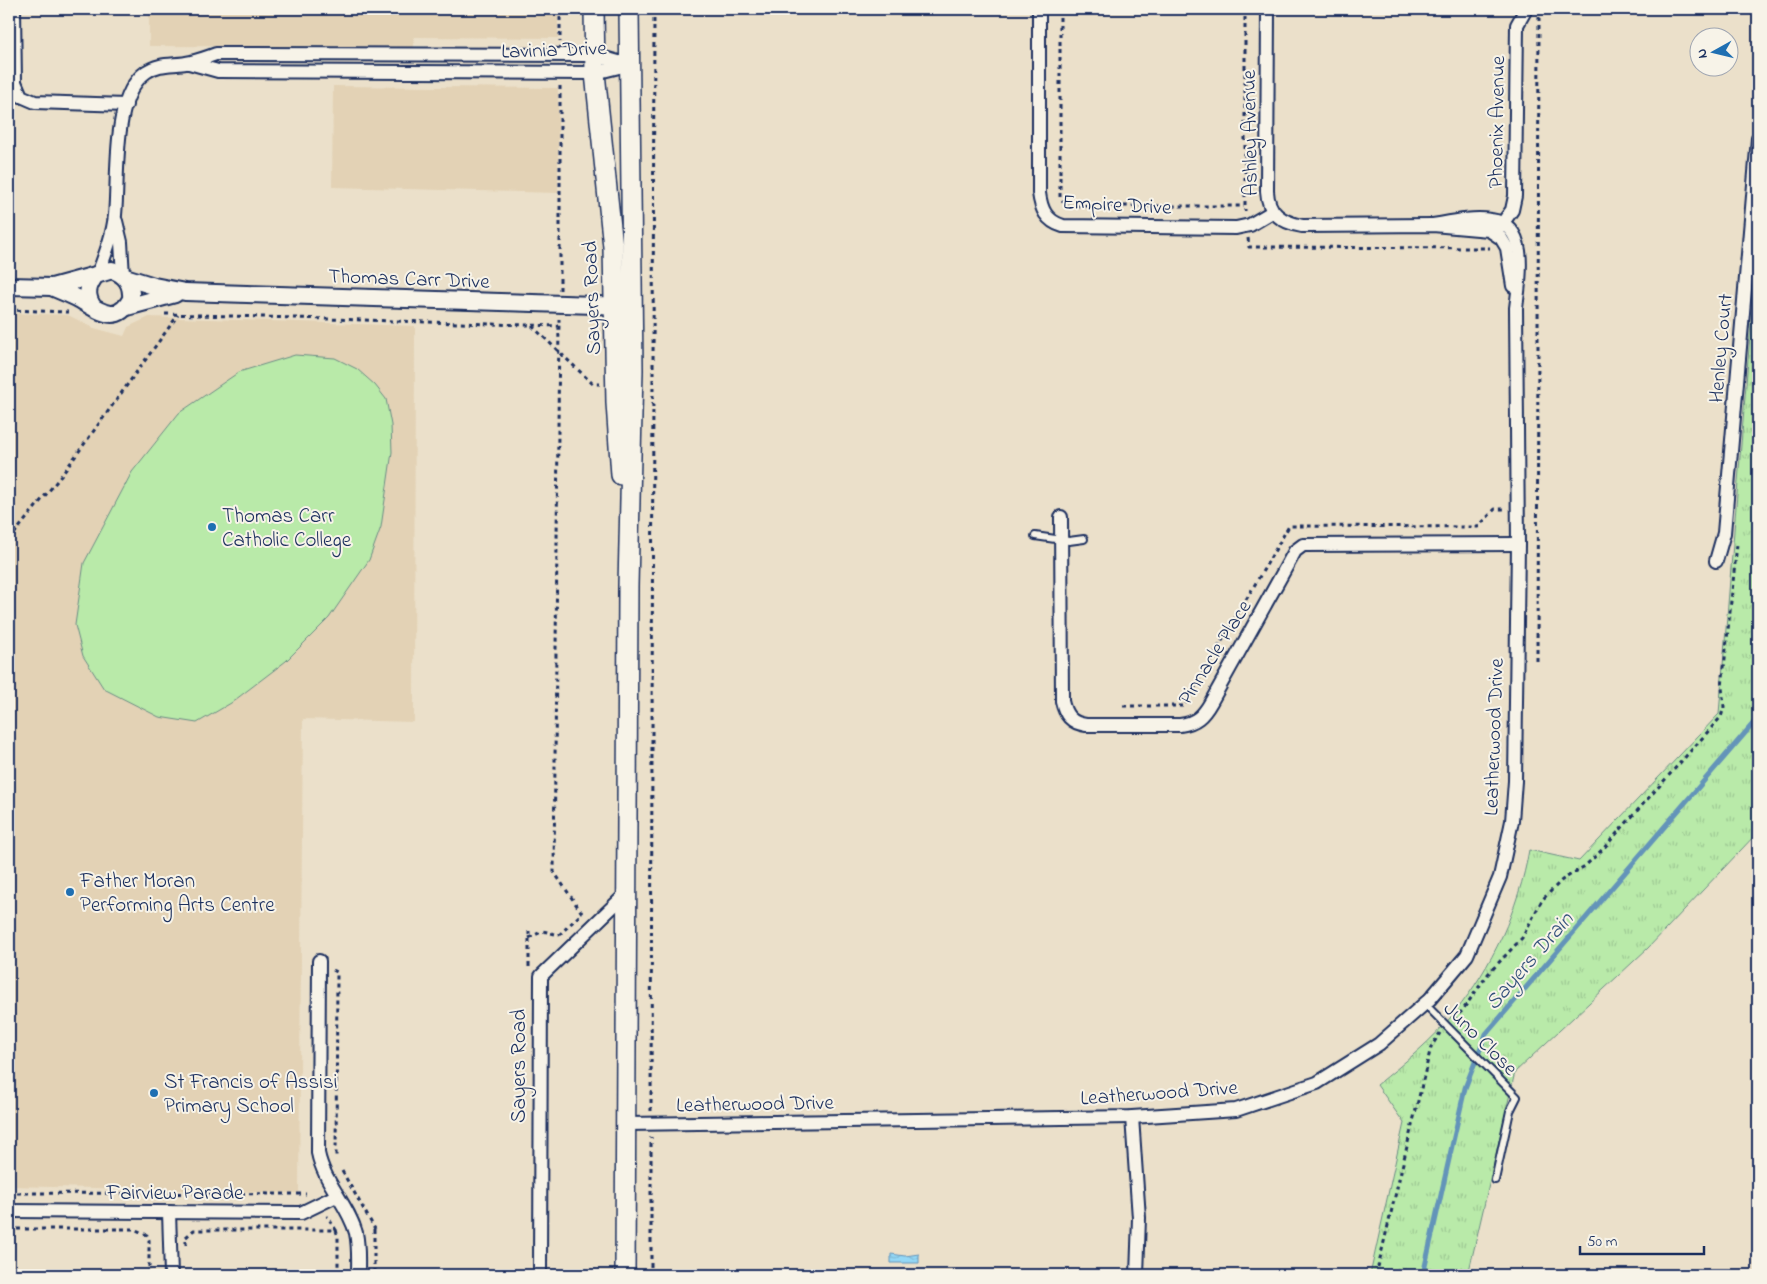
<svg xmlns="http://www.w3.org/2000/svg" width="1767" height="1284" font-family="'Indie Flower',sans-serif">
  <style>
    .built { fill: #e3d2b5 }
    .grass { fill: url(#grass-tufts); stroke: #6a8c84 }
    .pitch { fill: #b9eaa9; stroke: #6a8c84 }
    .water { fill: url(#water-waves); stroke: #6494b9 }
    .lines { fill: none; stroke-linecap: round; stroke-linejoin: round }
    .stream { stroke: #6494b9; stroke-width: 5 }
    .service-casing { stroke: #1b2f5e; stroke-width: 10 }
    .minor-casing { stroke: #1b2f5e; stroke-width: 16 }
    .tertiary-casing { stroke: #1b2f5e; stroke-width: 20 }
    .secondary-casing { stroke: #1b2f5e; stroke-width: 22 }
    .path { stroke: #1b2f5e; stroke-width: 3; stroke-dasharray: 4 4; stroke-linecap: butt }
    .service { stroke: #f7f3e8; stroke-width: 6 }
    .minor { stroke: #f7f3e8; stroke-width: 12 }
    .tertiary { stroke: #f7f3e8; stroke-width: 16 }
    .secondary { stroke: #f7f3e8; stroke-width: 19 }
    .poi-dot { fill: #1f6fb2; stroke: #f7f3e8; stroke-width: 2 }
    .labels { text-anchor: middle; stroke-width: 4; stroke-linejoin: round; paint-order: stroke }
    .street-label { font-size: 21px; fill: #1b2f5e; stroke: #f7f3e8 }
    .poi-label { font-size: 21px; fill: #1b2f5e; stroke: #f7f3e8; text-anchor: start }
    .water-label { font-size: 22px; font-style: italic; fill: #33517c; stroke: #f7f3e8 }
  </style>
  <defs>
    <pattern id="grass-tufts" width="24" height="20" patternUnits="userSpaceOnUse" patternTransform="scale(1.25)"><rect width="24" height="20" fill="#b9eaa9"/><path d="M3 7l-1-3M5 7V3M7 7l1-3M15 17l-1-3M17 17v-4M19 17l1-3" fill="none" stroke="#9ec994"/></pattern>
    <pattern id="water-waves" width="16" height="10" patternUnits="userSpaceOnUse" patternTransform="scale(1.25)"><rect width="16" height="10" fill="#94d8f6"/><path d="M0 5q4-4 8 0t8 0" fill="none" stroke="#7fbad5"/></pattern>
  </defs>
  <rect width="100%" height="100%" fill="#ebe0ca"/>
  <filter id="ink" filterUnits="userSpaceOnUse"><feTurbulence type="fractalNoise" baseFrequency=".02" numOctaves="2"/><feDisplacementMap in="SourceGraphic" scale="10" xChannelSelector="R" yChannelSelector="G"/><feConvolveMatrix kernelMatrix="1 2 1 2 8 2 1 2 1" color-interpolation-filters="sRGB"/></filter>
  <g filter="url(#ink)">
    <g class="built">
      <polygon points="149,9 558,9 558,38 414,37 414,47 149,46"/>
      <polygon points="333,86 558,88 558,193 332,187"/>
      <polygon points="9,313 68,315 94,328 124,336 128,327 149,317 415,326 414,722 303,719 299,1193 9,1186"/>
    </g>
    <path class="grass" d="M1758 238V832L1648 948 1515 1072 1468 1275H1370L1404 1123 1377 1085C1404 1063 1433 1040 1455 1012 1492 967 1519 908 1529 850L1579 861 1719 714Z"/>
    <polygon class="pitch" points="295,355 335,358 357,369 375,385 386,399 391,425 392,452 381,527 369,560 329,618 286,661 231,703 197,723 159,717 104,689 83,656 75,625 84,563 132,472 179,413 239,372"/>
    <polygon class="water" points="891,1254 905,1256 919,1254 919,1263 891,1263"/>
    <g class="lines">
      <polyline class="stream" points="1423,1275 1465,1088 1486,1034 1758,718"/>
      <g class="service-casing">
        <g id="service">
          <polyline points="1035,536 1069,541 1084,539"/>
          <polyline points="1425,1004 1517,1097 1510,1111 1495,1180"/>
        </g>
      </g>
      <g class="minor-casing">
        <g id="minor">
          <polyline points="14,9 15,82 21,96 35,102 126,105"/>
          <path d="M1039 9V193C1041 209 1046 221 1063 226L1236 228 1250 225 1272 212"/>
          <path d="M1268 9 1267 191C1268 213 1281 222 1302 226L1433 225 1489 230 1501 238 1507 248 1513 286"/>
          <polyline points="189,63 218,71 595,73 627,65"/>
          <polyline points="116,221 121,242 123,276"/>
          <polyline points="1497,231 1512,210 1515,196 1517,25 1526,9"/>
          <path d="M98 274C105 255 113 235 115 215 119 177 111 97 146 72 160 62 175 66 191 62 199 60 208 57 216 54L594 55 629 65"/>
          <path d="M1061 517 1062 701C1065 715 1071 723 1086 725H1180C1196 723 1203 716 1211 702L1295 551 1303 545 1518 544"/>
          <polyline points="1716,561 1724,533 1758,138"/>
          <path d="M319 961 318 1153C324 1183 348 1204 356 1233 359 1247 358 1261 358 1275"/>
          <polyline points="1132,1117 1139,1218 1137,1275"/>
          <path d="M626 1124 1132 1117 1236 1110 1317 1083 1379 1044 1430 999 1467 955 1500 877 1512 821 1515 781 1518 544 1516 308C1519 282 1531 225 1491 220 1473 217 1451 222 1433 225"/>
          <polyline points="9,1211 301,1213 336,1196"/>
          <polyline points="169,1212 171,1275"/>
          <polyline points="540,1275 541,976 627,893"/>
        </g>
      </g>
      <g class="tertiary-casing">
        <g id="tertiary">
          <polyline points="125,277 154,286 185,292 626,306"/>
          <polyline points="9,286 52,287 96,275"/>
          <path d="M52 287C60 291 69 294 77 298 97 309 116 327 131 299 132 284 126 275 112 270L96 275C87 286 85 296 94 308"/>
          <polyline points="127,307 175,294"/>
        </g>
      </g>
      <g class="secondary-casing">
        <g id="secondary">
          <polyline points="594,9 595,73 613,247 616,403 621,475"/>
          <polyline points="625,1275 628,586 633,370 629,9"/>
        </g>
      </g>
      <g class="path">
        <polyline points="560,9 560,42"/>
        <polyline points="1060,9 1060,198 1068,206 1244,206"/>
        <polyline points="1245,9 1245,211"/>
        <polyline points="1248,238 1249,247 1490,248"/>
        <polyline points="560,290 560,86"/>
        <polyline points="9,310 68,312"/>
        <polyline points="165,314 558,326"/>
        <polyline points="532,326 593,384 600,384"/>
        <polyline points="9,540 61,476 178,315"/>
        <polyline points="1537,661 1539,17"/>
        <polyline points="1123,706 1184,706 1289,526 1478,527 1495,509 1504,509"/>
        <polyline points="529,938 543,931 559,935 582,913 554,872 559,319"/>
        <polyline points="529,967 529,928"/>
        <polyline points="333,970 337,972 336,1159"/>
        <polyline points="1453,1019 1462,1011 1488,974 1522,938 1542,900 1562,880 1585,866 1603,849 1721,717 1724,707 1722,687 1737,544"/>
        <polyline points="651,1111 654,9"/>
        <polyline points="342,1171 375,1229"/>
        <polyline points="9,1193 306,1194"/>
        <polyline points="9,1229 134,1229 147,1235 149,1240 149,1275"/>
        <polyline points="374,1229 374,1275"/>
        <polyline points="336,1230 338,1237 338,1275"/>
        <polyline points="186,1245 186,1237 194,1230 336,1230 327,1216"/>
        <polyline points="651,1275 651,1137"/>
        <polyline points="1376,1275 1431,1047 1440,1033"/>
      </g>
      <use href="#service" class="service"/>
      <use href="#minor" class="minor"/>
      <use href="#tertiary" class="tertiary"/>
      <use href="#secondary" class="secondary"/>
    </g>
  </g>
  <g class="poi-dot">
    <circle cx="212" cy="527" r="5"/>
    <circle cx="70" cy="892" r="5"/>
    <circle cx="154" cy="1093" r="5"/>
  </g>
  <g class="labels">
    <g class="street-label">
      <text transform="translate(554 49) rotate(-2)" y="7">Lavinia Drive</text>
      <text transform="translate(1496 122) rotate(-89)" y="7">Phoenix Avenue</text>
      <text transform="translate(1249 133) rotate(-91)" y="7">Ashley Avenue</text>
      <text transform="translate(1117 204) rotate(3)" y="7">Empire Drive</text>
      <text transform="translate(409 278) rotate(2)" y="7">Thomas Carr Drive</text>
      <text transform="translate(591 298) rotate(-92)" y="7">Sayers Road</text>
      <text transform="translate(1720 348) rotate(-85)" y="7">Henley Court</text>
      <text transform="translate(1214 652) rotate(-58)" y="7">Pinnacle Place</text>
      <text transform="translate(1493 737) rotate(-88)" y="7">Leatherwood Drive</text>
      <text transform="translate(1481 1038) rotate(45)" y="7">Juno Close</text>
      <text transform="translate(518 1066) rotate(-90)" y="7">Sayers Road</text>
      <text transform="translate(1159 1092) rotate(-4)" y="7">Leatherwood Drive</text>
      <text transform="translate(755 1103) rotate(-1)" y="7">Leatherwood Drive</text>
      <text x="175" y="1199">Fairview Parade</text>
    </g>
    <g class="poi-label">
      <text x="222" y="522">Thomas Carr<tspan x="222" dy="24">Catholic College</tspan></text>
      <text x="80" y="887">Father Moran<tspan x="80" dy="24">Performing Arts Centre</tspan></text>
      <text x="164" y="1088">St Francis of Assisi<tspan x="164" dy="24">Primary School</tspan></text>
    </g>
    <g class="water-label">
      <text transform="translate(1528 960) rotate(-49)" y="8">Sayers Drain</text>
    </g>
  </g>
  <rect width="1767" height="1284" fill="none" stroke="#f7f3e8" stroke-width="30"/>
  <rect x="15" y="15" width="1737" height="1254" fill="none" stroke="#1b2f5e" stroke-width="2" filter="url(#ink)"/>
  <g transform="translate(1714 52) rotate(262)"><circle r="24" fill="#f7f3e8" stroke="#9fa5b1"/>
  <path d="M0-4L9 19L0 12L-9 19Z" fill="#1f6fb2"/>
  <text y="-8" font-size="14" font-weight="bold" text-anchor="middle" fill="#1b2f5e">N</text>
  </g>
  <path d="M1580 1246v8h124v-8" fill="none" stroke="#1b2f5e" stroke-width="2.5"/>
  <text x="1587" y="1246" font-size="15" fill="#1b2f5e" stroke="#f7f3e8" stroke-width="4" paint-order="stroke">50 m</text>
</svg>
